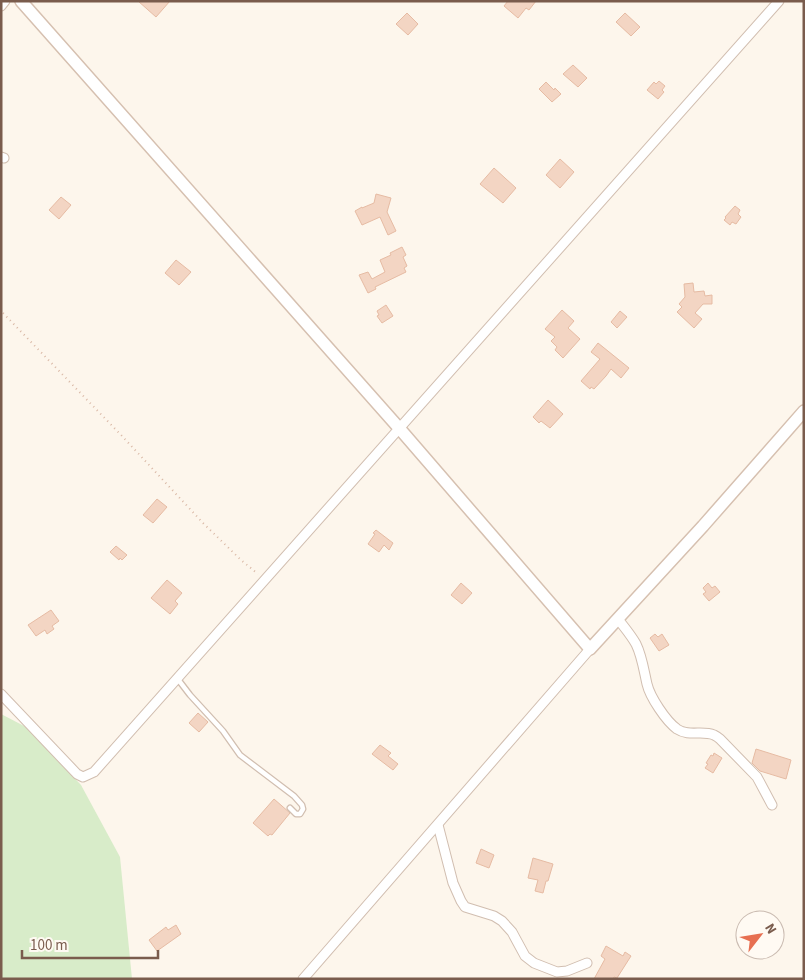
<svg xmlns="http://www.w3.org/2000/svg" width="805" height="980" font-family="'Source Sans 3',sans-serif">
  <style>
    .green { fill: #d8ecc9 }
    .building { fill: #f3d5c3; stroke: #e6bba3 }
    .lines { fill: none; stroke-linecap: round; stroke-linejoin: round }
    .lane-casing { stroke: #d1beb0; stroke-width: 7 }
    .street-casing { stroke: #d1beb0; stroke-width: 11 }
    .secondary-casing { stroke: #d6c0b0; stroke-width: 14 }
    .path { stroke: #d9b8a5; stroke-width: 2; stroke-dasharray: 1 4; stroke-linecap: butt }
    .lane { stroke: #fff; stroke-width: 4.5 }
    .street { stroke: #fff; stroke-width: 9 }
    .secondary { stroke: #fff; stroke-width: 11 }
  </style>
  <rect width="100%" height="100%" fill="#fdf6ec"/>
  <polygon class="green" points="1,714 26,727 81,785 120,857 132,979 1,979"/>
  <g class="building">
    <polygon points="138,1 170,1 156,17"/>
    <polygon points="508,1 536,1 529,10 526,8 518,18 504,6"/>
    <polygon points="407,13 418,24 408,35 396,24"/>
    <polygon points="625,13 640,27 631,36 616,22"/>
    <polygon points="573,65 587,78 578,87 563,74"/>
    <polygon points="659,81 665,86 662,90 664,92 658,99 647,90 654,82 656,84"/>
    <polygon points="546,82 554,90 555,88 561,94 552,102 539,89"/>
    <polygon points="560,159 574,172 560,188 546,175"/>
    <polygon points="494,168 516,188 503,203 480,184"/>
    <polygon points="376,194 391,198 387,212 396,231 388,235 380,217 362,225 355,211 362,207 362,208 374,203"/>
    <polygon points="61,197 71,205 59,219 49,210"/>
    <polygon points="735,206 740,210 738,214 741,217 736,224 732,222 730,225 724,220 726,218 725,217"/>
    <polygon points="402,247 406,255 403,257 407,266 404,268 406,272 375,287 376,289 368,293 359,275 368,272 372,279 385,272 380,260 391,255 390,253"/>
    <polygon points="176,260 191,272 179,285 165,273"/>
    <polygon points="693,283 694,292 704,291 705,296 712,295 712,304 703,304 695,313 702,319 694,328 677,312 682,307 679,304 685,297 684,284"/>
    <polygon points="386,305 393,316 382,323 377,316 379,315 377,311"/>
    <polygon points="562,310 574,321 568,328 580,339 563,358 555,350 557,347 551,341 555,337 545,329"/>
    <polygon points="620,311 627,317 617,328 611,322"/>
    <polygon points="598,343 629,368 621,378 611,369 606,376 594,389 591,387 590,389 581,381 600,359 591,352"/>
    <polygon points="548,400 563,414 550,428 541,421 539,423 533,417"/>
    <polygon points="157,499 167,507 153,523 143,515"/>
    <polygon points="376,530 393,543 389,550 384,545 379,552 368,544 375,534 373,533"/>
    <polygon points="116,546 127,555 122,560 120,558 119,560 110,552"/>
    <polygon points="167,580 182,593 175,601 178,604 170,614 151,598"/>
    <polygon points="461,583 472,593 462,604 451,595"/>
    <polygon points="708,583 712,588 715,586 720,592 709,601 703,594 706,592 703,588"/>
    <polygon points="51,610 59,621 52,626 54,629 47,634 45,630 36,636 28,625"/>
    <polygon points="655,634 658,637 662,634 669,645 659,651 650,638"/>
    <polygon points="198,713 208,722 199,732 189,723"/>
    <polygon points="380,745 391,753 388,756 398,764 393,770 372,754"/>
    <polygon points="756,749 791,760 786,779 760,771 752,763"/>
    <polygon points="714,753 722,758 713,773 705,768 708,764 706,763 711,755 713,756"/>
    <polygon points="274,799 290,813 272,835 270,834 268,836 253,823"/>
    <polygon points="481,849 494,855 489,868 476,863"/>
    <polygon points="533,858 553,864 548,881 546,881 543,893 535,891 538,880 528,878"/>
    <polygon points="176,925 181,934 157,951 149,940 166,927 168,930"/>
    <polygon points="606,946 623,956 625,952 631,956 617,978 614,977 613,979 594,979 605,959 601,956"/>
  </g>
  <g class="lines">
    <g class="lane-casing">
      <polyline id="lane" points="177,678 190,695 223,731 240,755 294,796 302,805 303,809 300,814 296,814 290,808"/>
    </g>
    <g class="street-casing">
      <g id="street">
        <polyline points="1,6 5,1"/>
        <polyline points="1,157 4,158"/>
        <path d="M618 619C624 627 631 635 636 644 642 656 644 671 647 684 650 697 666 721 677 729 689 737 702 730 714 735 716 736 718 737 720 739L757 777 772 805"/>
        <polyline points="1,694 77,774 83,777 94,772 779,1"/>
        <polyline points="438,825 453,883 461,901 465,907 494,916 502,921 512,932 525,956 534,963 557,972 567,971 587,963"/>
        <polyline points="303,979 590,649"/>
      </g>
    </g>
    <g class="secondary-casing">
      <polyline id="secondary" points="21,1 399,428 590,649 703,526 804,411"/>
    </g>
    <polyline class="path" points="3,313 122,436 203,523 241,560 258,574"/>
    <use href="#lane" class="lane"/>
    <use href="#street" class="street"/>
    <use href="#secondary" class="secondary"/>
  </g>
  <rect width="805" height="980" fill="none" stroke="#7a5c4d" stroke-width="5"/>
  <g transform="translate(760 935) rotate(59)"><circle r="24" fill="#fffaf3" stroke="#cabbb1"/>
  <path d="M0-4L9 19L0 12L-9 19Z" fill="#e76f51"/>
  <text y="-8" font-size="14" font-weight="bold" text-anchor="middle" fill="#7a5c4d">N</text>
  </g>
  <path d="M22 950v8h136v-8" fill="none" stroke="#7a5c4d" stroke-width="2.5"/>
  <text x="30" y="950" font-size="15" fill="#7a5c4d" stroke="#fffaf3" stroke-width="4" paint-order="stroke">100 m</text>
</svg>
